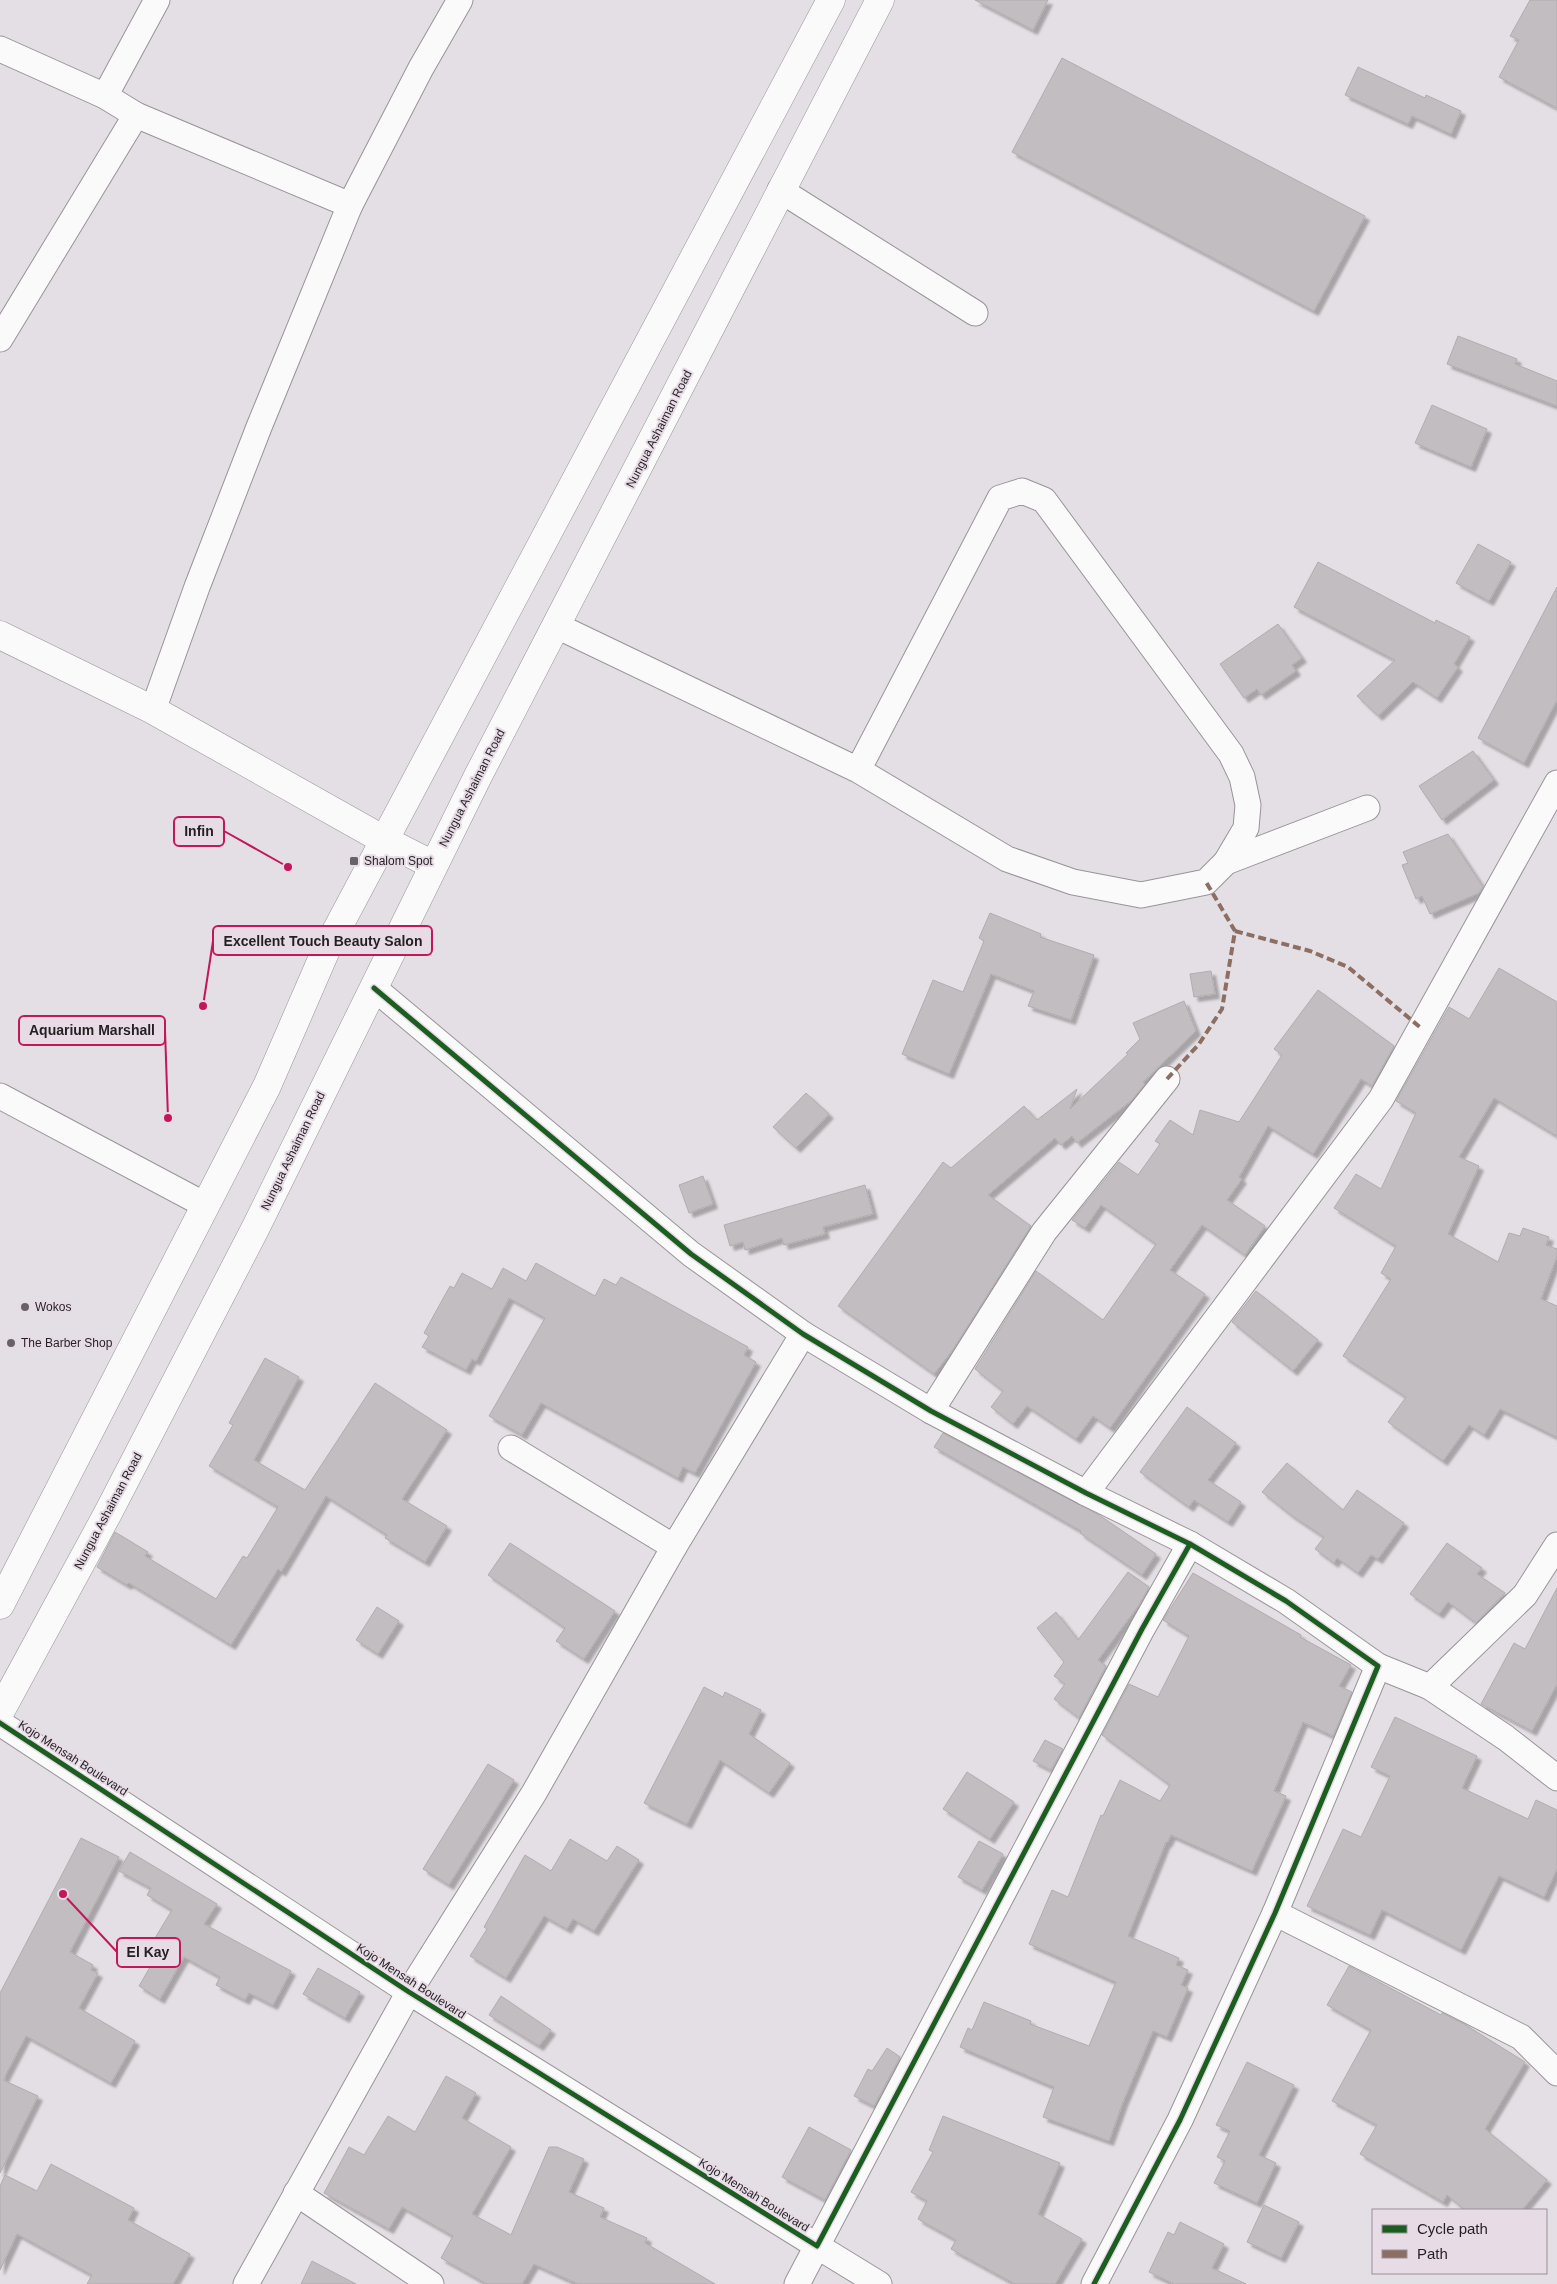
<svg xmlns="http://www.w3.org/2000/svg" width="1557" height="2284" font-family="Helvetica,sans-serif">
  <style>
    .building { fill: #c1bdc0; stroke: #b1acb0; filter: url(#shadow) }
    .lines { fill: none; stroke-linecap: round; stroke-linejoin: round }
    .street-casing { stroke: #989498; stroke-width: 27 }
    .secondary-casing { stroke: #989498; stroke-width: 29 }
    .primary-casing { stroke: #989498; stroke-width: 29 }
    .street { stroke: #fbfafb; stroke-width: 25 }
    .secondary { stroke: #fbfafb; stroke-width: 28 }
    .primary { stroke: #fbfafb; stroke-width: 28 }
    .quiet { stroke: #8d6e63; stroke-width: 4; stroke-dasharray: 8 4; stroke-linecap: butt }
    .cycleway-casing { stroke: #e7dce6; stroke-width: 8 }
    .cycleway { stroke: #1b5e20; stroke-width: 5 }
    .poi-dot { fill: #676267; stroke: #e7dce6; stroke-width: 2 }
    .labels { text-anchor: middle; stroke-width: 4; stroke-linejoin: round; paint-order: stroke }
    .street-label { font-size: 12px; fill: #231f23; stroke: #e7dce6 }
    .poi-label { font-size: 12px; fill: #231f23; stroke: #e7dce6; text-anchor: start }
    .leader { fill: none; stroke: #c2185b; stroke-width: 2 }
    .callout-dot { fill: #c2185b; stroke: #e7dce6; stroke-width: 2 }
    .callout { fill: #e7dce6; stroke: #c2185b; stroke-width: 2 }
    .callout-label { font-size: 14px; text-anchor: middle; font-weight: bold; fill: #231f23 }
  </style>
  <defs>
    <filter id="shadow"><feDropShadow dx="4.5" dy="4.5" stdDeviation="1" flood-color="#0004"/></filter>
  </defs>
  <rect width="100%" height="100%" fill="#e4dfe4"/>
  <g class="building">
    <polygon points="975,0 1048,0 1033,30"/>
    <polygon points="1530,0 1557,0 1557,108 1499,77 1519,40 1510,36"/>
    <polygon points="1062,58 1365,216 1314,311 1012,152"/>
    <polygon points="1358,67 1425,98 1426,95 1461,111 1451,134 1412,116 1408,124 1345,95"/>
    <polygon points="1458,336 1517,359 1515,364 1557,381 1557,406 1447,364"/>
    <polygon points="1432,405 1487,429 1471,467 1415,443"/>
    <polygon points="1478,544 1511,562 1489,601 1456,583"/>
    <polygon points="1318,562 1435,623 1436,620 1470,637 1454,664 1458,667 1437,698 1413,682 1378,716 1357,696 1395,660 1294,607"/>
    <polygon points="1557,587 1557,700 1524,763 1478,738"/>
    <polygon points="1278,624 1302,658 1292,665 1296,671 1261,695 1257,689 1244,698 1220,664"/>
    <polygon points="1473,751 1494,780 1442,820 1419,786"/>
    <polygon points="1448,834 1483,887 1479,893 1430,914 1422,896 1416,899 1402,865 1408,863 1403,852"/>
    <polygon points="990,913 1041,934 1040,937 1094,955 1071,1020 1028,1006 1034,991 991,974 949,1074 902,1054 933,980 963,992 984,941 979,938"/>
    <polygon points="1499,968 1557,1002 1557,1136 1494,1098 1459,1157 1479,1166 1448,1234 1498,1262 1509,1233 1520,1236 1523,1228 1549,1237 1546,1245 1557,1249 1557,1256 1541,1299 1557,1306 1557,1437 1500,1409 1484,1435 1469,1425 1443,1461 1388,1422 1406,1397 1343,1356 1391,1279 1381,1273 1396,1246 1334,1208 1356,1174 1381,1189 1416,1113 1396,1101 1449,1007 1469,1019"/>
    <polygon points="1211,971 1215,994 1194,997 1190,974"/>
    <polygon points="1318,990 1394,1046 1372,1086 1361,1079 1313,1154 1268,1126 1239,1177 1242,1179 1227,1200 1265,1226 1245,1255 1202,1225 1170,1270 1205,1294 1110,1428 1093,1416 1076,1439 1027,1406 1013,1424 991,1407 1003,1391 975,1369 1036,1271 1103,1320 1156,1244 1101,1205 1085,1228 1072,1220 1119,1162 1138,1175 1160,1144 1155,1141 1170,1120 1193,1135 1200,1110 1239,1122 1282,1055 1274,1049"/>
    <polygon points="1184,1001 1196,1031 1143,1082 1145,1084 1132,1100 1077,1143 1072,1136 1061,1145 1055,1138 988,1195 1031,1226 952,1351 934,1374 838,1306 943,1162 951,1168 1024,1106 1037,1120 1077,1089 1070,1109 1128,1054 1126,1053 1140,1039 1133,1023"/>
    <polygon points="806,1093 829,1114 796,1148 773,1127"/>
    <polygon points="703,1176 713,1204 689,1213 679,1185"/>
    <polygon points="865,1185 873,1214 823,1227 825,1234 784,1245 782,1238 745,1250 743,1242 730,1246 724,1225"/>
    <polygon points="536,1263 595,1296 604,1279 616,1285 621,1277 748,1347 744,1355 756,1362 695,1473 683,1467 678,1478 541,1403 522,1435 489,1416 545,1318 509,1298 476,1361 472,1359 466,1370 422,1347 429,1336 424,1333 450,1286 454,1288 462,1273 492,1289 503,1268 526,1281"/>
    <polygon points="1256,1291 1318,1340 1293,1371 1232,1322"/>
    <polygon points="265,1358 299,1377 254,1460 305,1490 375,1383 447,1430 402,1499 447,1526 425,1562 385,1538 387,1535 326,1496 281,1572 278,1569 231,1645 129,1583 127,1585 97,1567 115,1532 148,1552 145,1556 216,1599 243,1556 247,1558 278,1507 209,1466 233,1425 229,1423"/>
    <polygon points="1187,1407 1236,1443 1208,1480 1241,1502 1228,1522 1194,1500 1189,1507 1140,1472"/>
    <polygon points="943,1433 1099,1515 1156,1554 1142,1575 1080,1533 1081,1531 934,1447"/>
    <polygon points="1287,1463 1343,1510 1357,1490 1404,1523 1378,1559 1371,1555 1358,1573 1337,1558 1334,1563 1315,1549 1324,1537 1291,1515 1262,1492"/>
    <polygon points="510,1543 615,1611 584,1659 556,1641 565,1628 488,1575"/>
    <polygon points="1447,1543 1482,1568 1477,1574 1505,1593 1476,1623 1448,1602 1439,1614 1410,1594"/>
    <polygon points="1128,1572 1149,1587 1139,1605 1098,1660 1106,1666 1079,1718 1054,1699 1065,1684 1054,1676 1064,1662 1037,1628 1056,1612 1078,1640"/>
    <polygon points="1193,1573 1301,1635 1300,1637 1351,1665 1339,1686 1352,1692 1333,1736 1303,1722 1274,1791 1286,1796 1252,1871 1171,1835 1167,1843 1166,1842 1128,1936 1179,1958 1176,1965 1188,1970 1181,1985 1188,1988 1167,2037 1153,2031 1123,2102 1109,2141 1043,2117 1054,2087 960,2047 968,2028 972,2030 984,2002 1031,2021 1030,2024 1089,2046 1116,1982 1029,1944 1052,1890 1068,1897 1101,1815 1103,1816 1120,1780 1160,1801 1170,1785 1102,1735 1129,1684 1158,1697 1189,1636 1163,1620"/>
    <polygon points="1557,1588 1557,1684 1532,1731 1481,1704 1514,1643 1525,1649"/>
    <polygon points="377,1607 399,1621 378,1654 356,1640"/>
    <polygon points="704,1687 723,1697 725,1692 761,1710 749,1734 790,1763 769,1793 720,1760 687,1824 644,1803"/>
    <polygon points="1395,1717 1477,1756 1462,1788 1528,1819 1536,1800 1557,1810 1557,1869 1544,1897 1499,1876 1461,1950 1382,1910 1370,1935 1307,1906 1343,1829 1361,1837 1390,1776 1371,1767"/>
    <polygon points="1045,1740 1063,1749 1051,1770 1033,1761"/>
    <polygon points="488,1764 514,1780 449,1885 423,1869"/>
    <polygon points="967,1772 1014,1802 990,1839 943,1809"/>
    <polygon points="81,1838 119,1857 70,1952 93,1965 91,1970 98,1973 79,2008 135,2041 111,2083 26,2036 3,2080 38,2096 0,2173 0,1993"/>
    <polygon points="570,1839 607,1861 617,1846 639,1860 594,1931 573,1919 567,1929 544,1916 506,1978 470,1956 487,1929 484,1927 525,1855 551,1871"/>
    <polygon points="979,1841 1003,1854 982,1890 958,1877"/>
    <polygon points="130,1852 217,1904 204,1924 291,1971 273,2005 249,1993 245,2000 216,1985 220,1977 184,1957 160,1999 139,1986 164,1943 155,1938 172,1910 147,1895 151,1888 119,1871"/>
    <polygon points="1349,1966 1441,2015 1442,2013 1464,2024 1525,2062 1485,2129 1547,2180 1522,2210 1465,2210 1447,2195 1443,2202 1360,2154 1377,2125 1332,2101 1371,2030 1327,2005"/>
    <polygon points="318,1968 360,1992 345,2018 303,1994"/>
    <polygon points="501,1996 551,2030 539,2046 489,2015"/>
    <polygon points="887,2048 900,2057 874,2106 854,2096 868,2069 872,2071"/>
    <polygon points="1247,2062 1294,2085 1259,2155 1276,2163 1257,2203 1214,2183 1225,2161 1217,2157 1230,2131 1216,2125"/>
    <polygon points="446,2076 476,2093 462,2118 511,2147 472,2214 511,2235 549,2147 557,2147 584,2159 569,2192 604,2208 600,2217 647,2238 645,2243 715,2284 578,2284 534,2264 522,2284 487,2284 441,2258 453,2236 402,2207 389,2229 324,2193 349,2147 364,2155 388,2116 415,2132"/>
    <polygon points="943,2116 1060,2163 1038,2214 1082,2239 1055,2284 1015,2284 951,2249 956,2240 918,2219 927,2201 911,2192 933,2152 929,2150"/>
    <polygon points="809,2127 851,2150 825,2200 782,2177"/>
    <polygon points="51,2164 134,2208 128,2220 190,2254 173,2284 87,2284 92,2275 17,2234 0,2270 0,2186 5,2175 37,2191"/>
    <polygon points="1264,2205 1299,2222 1281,2258 1247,2242"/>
    <polygon points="1180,2222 1224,2244 1212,2268 1246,2284 1174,2284 1149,2272 1168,2232 1174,2235"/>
    <polygon points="312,2261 356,2284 301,2284"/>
  </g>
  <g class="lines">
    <g class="street-casing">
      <g id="street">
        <polyline points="0,49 105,96 136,115 350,205"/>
        <polyline points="105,96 157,0"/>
        <polyline points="780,190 975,313"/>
        <polyline points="0,339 136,115"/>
        <polyline points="557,626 858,770 1007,859 1073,882 1141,895 1206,882 1226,862 1246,828 1248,805 1242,777 1231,754 1044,500 1022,491 1000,498 858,770"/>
        <polyline points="153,710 197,587 259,427 350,205 421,68 460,0"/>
        <polyline points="1226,862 1367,808"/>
        <polyline points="374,988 691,1254 803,1334 931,1411 1086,1493 1190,1544 1286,1601 1378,1666 1275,1913 1180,2120 1094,2284"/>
        <polyline points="0,1096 205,1205"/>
        <polyline points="931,1411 1044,1232 1167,1079"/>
        <polyline points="511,1448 674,1547"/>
        <polyline points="1086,1493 1381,1099 1557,783"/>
        <polyline points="1378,1666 1430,1687 1506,1738 1557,1778"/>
        <polyline points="1430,1687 1525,1595 1557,1545"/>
        <polyline points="0,1723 409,1992 817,2246 1142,1629 1190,1544"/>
        <polyline points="1275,1913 1521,2037 1557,2073"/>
        <polyline points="296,2193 431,2284"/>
        <polyline points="246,2284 409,1992 534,1793 674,1547 803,1334"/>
        <polyline points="797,2284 817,2246 879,2284"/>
      </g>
    </g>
    <g class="secondary-casing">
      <polyline id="secondary" points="0,635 153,710 384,840 433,865"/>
    </g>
    <g class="primary-casing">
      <g id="primary">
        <polyline points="0,1605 267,1086 326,950 831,0"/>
        <polyline points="0,1712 108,1513 255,1229 478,776 880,0"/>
      </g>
    </g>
    <use href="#street" class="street"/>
    <use href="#secondary" class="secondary"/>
    <use href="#primary" class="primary"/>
    <g class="quiet">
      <polyline points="1235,931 1310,951 1348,967 1421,1028"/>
      <polyline points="1167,1079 1199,1044 1222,1009 1235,931 1206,882"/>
    </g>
    <g class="cycleway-casing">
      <g id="cycleway">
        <polyline points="374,988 691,1254 803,1334 931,1411 1086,1493 1190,1544 1286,1601 1378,1666 1275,1913 1180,2120 1094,2284"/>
        <polyline points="0,1723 409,1992 817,2246 1142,1629 1190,1544"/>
      </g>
    </g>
    <use href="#cycleway" class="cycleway"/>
  </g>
  <g class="poi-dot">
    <rect x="349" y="856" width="10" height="10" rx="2.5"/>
    <circle cx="25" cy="1307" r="5"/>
    <circle cx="11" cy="1343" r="5"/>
  </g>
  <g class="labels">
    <g class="street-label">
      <text transform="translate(659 429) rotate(-63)" y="4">Nungua Ashaiman Road</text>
      <text transform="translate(472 788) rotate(-63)" y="4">Nungua Ashaiman Road</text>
      <text transform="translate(293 1151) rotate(-64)" y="4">Nungua Ashaiman Road</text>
      <text transform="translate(108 1511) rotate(-62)" y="4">Nungua Ashaiman Road</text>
      <text transform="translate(73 1758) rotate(33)" y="4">Kojo Mensah Boulevard</text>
      <text transform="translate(411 1981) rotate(33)" y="4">Kojo Mensah Boulevard</text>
      <text transform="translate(754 2195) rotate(32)" y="4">Kojo Mensah Boulevard</text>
    </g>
    <g class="poi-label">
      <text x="364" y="865">Shalom Spot</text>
      <text x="35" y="1311">Wokos</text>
      <text x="21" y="1347">The Barber Shop</text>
    </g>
  </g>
  <path class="leader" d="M288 867L224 831M203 1006L213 941M168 1118L165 1030M63 1894L117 1952"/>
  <g class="callout-dot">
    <circle cx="288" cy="867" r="5"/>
    <circle cx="203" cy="1006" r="5"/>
    <circle cx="168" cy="1118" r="5"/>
    <circle cx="63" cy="1894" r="5"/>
  </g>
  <g class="callout">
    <rect x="174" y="817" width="50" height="29" rx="5"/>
    <rect x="213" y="926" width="219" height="29" rx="5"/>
    <rect x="19" y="1016" width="146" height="29" rx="5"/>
    <rect x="117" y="1938" width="63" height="29" rx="5"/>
  </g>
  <g class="callout-label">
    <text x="199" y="836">Infin</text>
    <text x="323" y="946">Excellent Touch Beauty Salon</text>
    <text x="92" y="1035">Aquarium Marshall</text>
    <text x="148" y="1957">El Kay</text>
  </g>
  <rect x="1372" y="2209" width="175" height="65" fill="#e7dce6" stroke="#999098"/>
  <rect x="1382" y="2225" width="25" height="8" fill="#1b5e20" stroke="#999098"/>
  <text x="1417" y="2234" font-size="15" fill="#231f23">Cycle path</text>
  <rect x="1382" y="2250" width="25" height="8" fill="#8d6e63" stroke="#999098"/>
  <text x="1417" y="2259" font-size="15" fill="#231f23">Path</text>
</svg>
